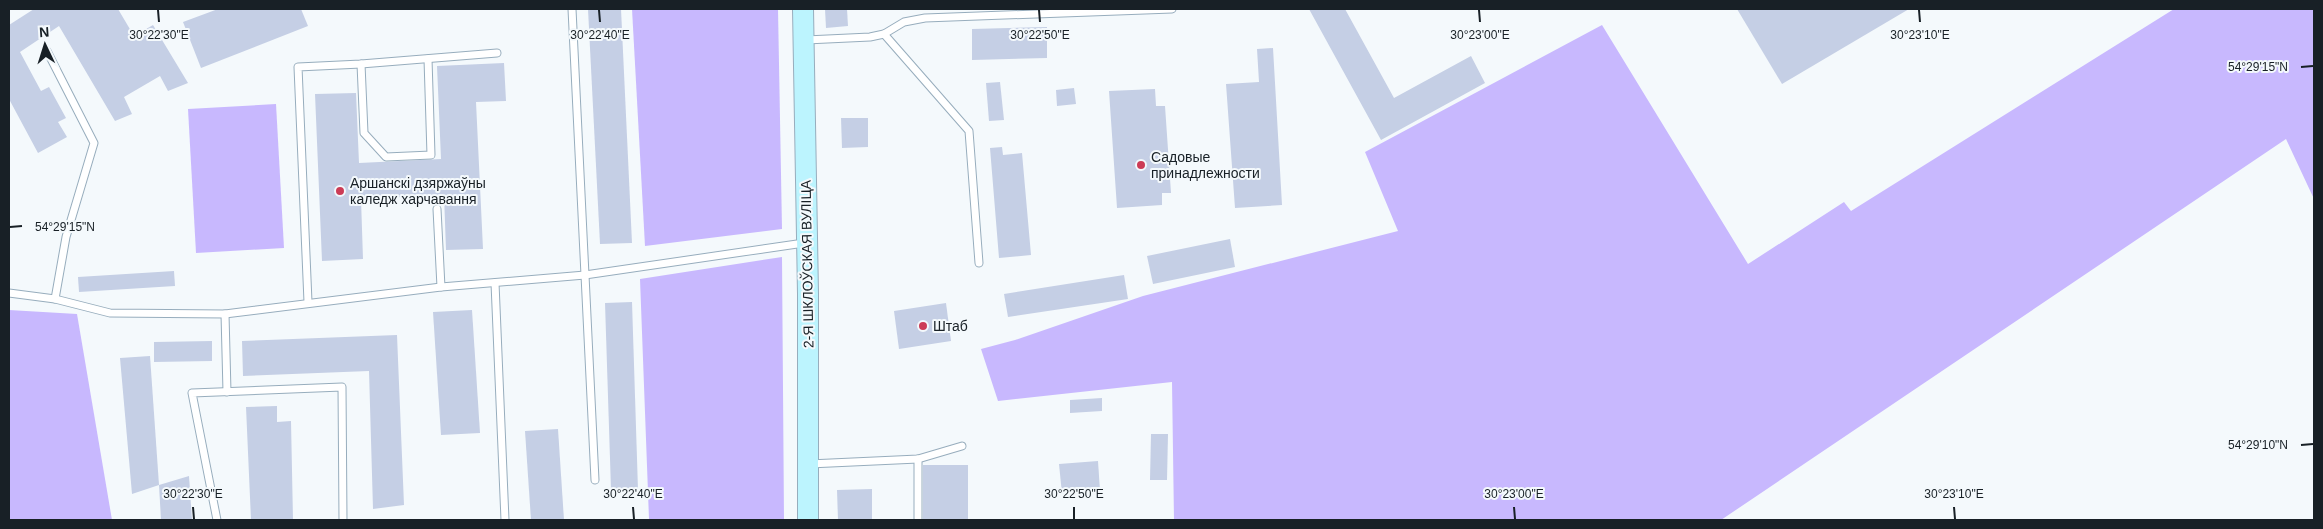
<svg xmlns="http://www.w3.org/2000/svg" width="2323" height="529" font-family="Arial,sans-serif">
  <style>
    .green { fill: #c8b8fe }
    .building { fill: #c5cfe5 }
    .lines { fill: none; stroke-linecap: round; stroke-linejoin: round }
    .lane-casing { stroke: #97adbd; stroke-width: 9 }
    .secondary-casing { stroke: #97adbd; stroke-width: 22 }
    .lane { stroke: #fff; stroke-width: 7 }
    .secondary { stroke: #bcf4fe; stroke-width: 20 }
    .ticks { fill: none; stroke: #182026; stroke-width: 2 }
    .poi-dot { fill: #cc3c56; stroke: #f4f9fc; stroke-width: 2 }
    .labels { text-anchor: middle; stroke-width: 4; stroke-linejoin: round; paint-order: stroke }
    .poi-label { font-size: 14px; fill: #182026; stroke: #f4f9fc; text-anchor: start }
    .street-label { font-size: 14px; fill: #182026; stroke: #f4f9fc }
    .ticks-label { font-size: 12px; text-anchor: middle; fill: #182026; stroke: #f4f9fc; stroke-width: 4; stroke-linejoin: round; paint-order: stroke }
  </style>
  <rect width="100%" height="100%" fill="#f4f9fc"/>
  <g class="green">
    <polygon points="632,9 778,9 782,229 645,246"/>
    <polygon points="2174,9 2314,9 2314,199 2286,139 1721,520 1174,520 1172,382 998,401 981,349 1015,340 1143,296 1398,231 1365,152 1602,25 1748,264 1844,202 1851,211"/>
    <polygon points="276,104 284,248 196,253 188,109"/>
    <polygon points="782,257 784,520 635,520 649,519 640,279"/>
    <polygon points="9,310 77,314 112,520 9,520"/>
  </g>
  <g class="building">
    <polygon points="34,9 118,9 134,36 153,25 188,83 168,91 160,76 124,97 132,114 115,121 59,26 20,52 41,91 49,87 66,118 58,122 67,137 38,153 9,99 9,25"/>
    <polygon points="218,9 301,9 308,26 201,68 183,22"/>
    <polygon points="588,9 621,9 632,243 600,244"/>
    <polygon points="825,9 847,9 848,26 826,28"/>
    <polygon points="1309,9 1345,9 1394,98 1471,56 1485,83 1381,140"/>
    <polygon points="1737,9 1909,9 1782,84"/>
    <polygon points="1047,27 1047,58 972,60 972,29"/>
    <polygon points="1273,48 1282,205 1235,208 1226,84 1259,82 1257,49"/>
    <polygon points="504,63 506,101 476,102 483,249 446,250 444,195 361,199 363,259 322,261 315,94 356,93 359,163 441,159 437,66"/>
    <polygon points="1000,82 1004,120 989,121 986,83"/>
    <polygon points="1074,88 1076,104 1057,106 1056,90"/>
    <polygon points="1155,89 1156,106 1165,106 1171,193 1162,193 1162,205 1117,208 1109,91"/>
    <polygon points="841,118 868,118 868,147 842,148"/>
    <polygon points="1002,147 1003,155 1022,153 1031,255 999,258 990,148"/>
    <polygon points="1230,239 1235,267 1153,284 1147,256"/>
    <polygon points="174,271 175,286 79,292 78,277"/>
    <polygon points="1124,275 1128,299 1008,317 1004,294"/>
    <polygon points="632,302 638,490 611,490 605,303"/>
    <polygon points="946,303 951,341 899,349 894,311"/>
    <polygon points="472,310 480,433 441,435 433,312"/>
    <polygon points="397,335 404,505 373,509 369,371 243,376 242,341"/>
    <polygon points="212,341 212,361 154,362 154,342"/>
    <polygon points="150,356 159,485 132,494 120,358"/>
    <polygon points="1102,398 1102,411 1070,413 1070,400"/>
    <polygon points="277,406 277,422 291,421 293,520 251,520 246,407"/>
    <polygon points="558,429 564,520 531,520 525,431"/>
    <polygon points="1151,434 1168,434 1167,480 1150,480"/>
    <polygon points="1098,461 1100,491 1062,494 1059,464"/>
    <rect x="923" y="465" width="45" height="55"/>
    <polygon points="189,476 192,520 161,520 159,485"/>
    <polygon points="872,489 872,520 838,520 837,490"/>
  </g>
  <g class="lines">
    <g class="lane-casing">
      <g id="lane">
        <polyline points="572,9 595,480"/>
        <polyline points="884,34 969,131 979,263"/>
        <polyline points="806,40 870,37 884,34 904,22 925,18 1172,9"/>
        <polyline points="47,51 94,143 66,237 55,299"/>
        <polyline points="361,64 364,133 386,157 431,155 428,59"/>
        <polyline points="437,209 441,287"/>
        <polyline points="495,283 505,520"/>
        <polyline points="9,293 55,299 110,313 225,314 441,287 585,275 804,243"/>
        <polyline points="308,302 298,67 361,64 497,53"/>
        <polyline points="225,314 227,392"/>
        <polyline points="918,459 918,520"/>
        <polyline points="809,464 918,459 962,446"/>
        <polyline points="217,520 192,393 342,387 343,520"/>
      </g>
    </g>
    <g class="secondary-casing">
      <polyline id="secondary" points="803,9 808,294 808,520"/>
    </g>
    <use href="#lane" class="lane"/>
    <use href="#secondary" class="secondary"/>
  </g>
  <path class="ticks" d="M158 10 159 22M599 10 600 22M1039 10 1040 22M1479 10 1480 22M1919 10 1920 22M2301 67 2313 66M10 227 22 226M2301 445 2313 444M193 507 194 519M633 507 634 519M1074 507V519M1514 507 1515 519M1954 507 1955 519"/>
  <g class="poi-dot">
    <circle cx="1141" cy="165" r="5"/>
    <circle cx="340" cy="191" r="5"/>
    <circle cx="923" cy="326" r="5"/>
  </g>
  <g class="labels">
    <g class="poi-label">
      <text x="1151" y="162">Садовые<tspan x="1151" dy="16">принадлежности</tspan></text>
      <text x="350" y="188">Аршанскі дзяржаўны<tspan x="350" dy="16">каледж харчавання</tspan></text>
      <text x="933" y="331">Штаб</text>
    </g>
    <g class="street-label">
      <text transform="translate(807 264) rotate(-91)" y="5">2-Я ШКЛОЎСКАЯ ВУЛІЦА</text>
    </g>
  </g>
  <g class="ticks-label">
    <text x="159" y="39">30°22'30"E</text>
    <text x="600" y="39">30°22'40"E</text>
    <text x="1040" y="39">30°22'50"E</text>
    <text x="1480" y="39">30°23'00"E</text>
    <text x="1920" y="39">30°23'10"E</text>
    <text x="2258" y="71">54°29'15"N</text>
    <text x="65" y="231">54°29'15"N</text>
    <text x="2258" y="449">54°29'10"N</text>
    <text x="193" y="498">30°22'30"E</text>
    <text x="633" y="498">30°22'40"E</text>
    <text x="1074" y="498">30°22'50"E</text>
    <text x="1514" y="498">30°23'00"E</text>
    <text x="1954" y="498">30°23'10"E</text>
  </g>
  <rect width="2323" height="529" fill="none" stroke="#182026" stroke-width="20"/>
  <g transform="translate(45 45) rotate(356)" stroke="#f4f9fc" stroke-width="4" paint-order="stroke">
  <path d="M0-4L9 19L0 12L-9 19Z" fill="#182026"/>
  <text y="-8" font-size="14" font-weight="bold" text-anchor="middle" fill="#182026">N</text>
  </g>
</svg>
